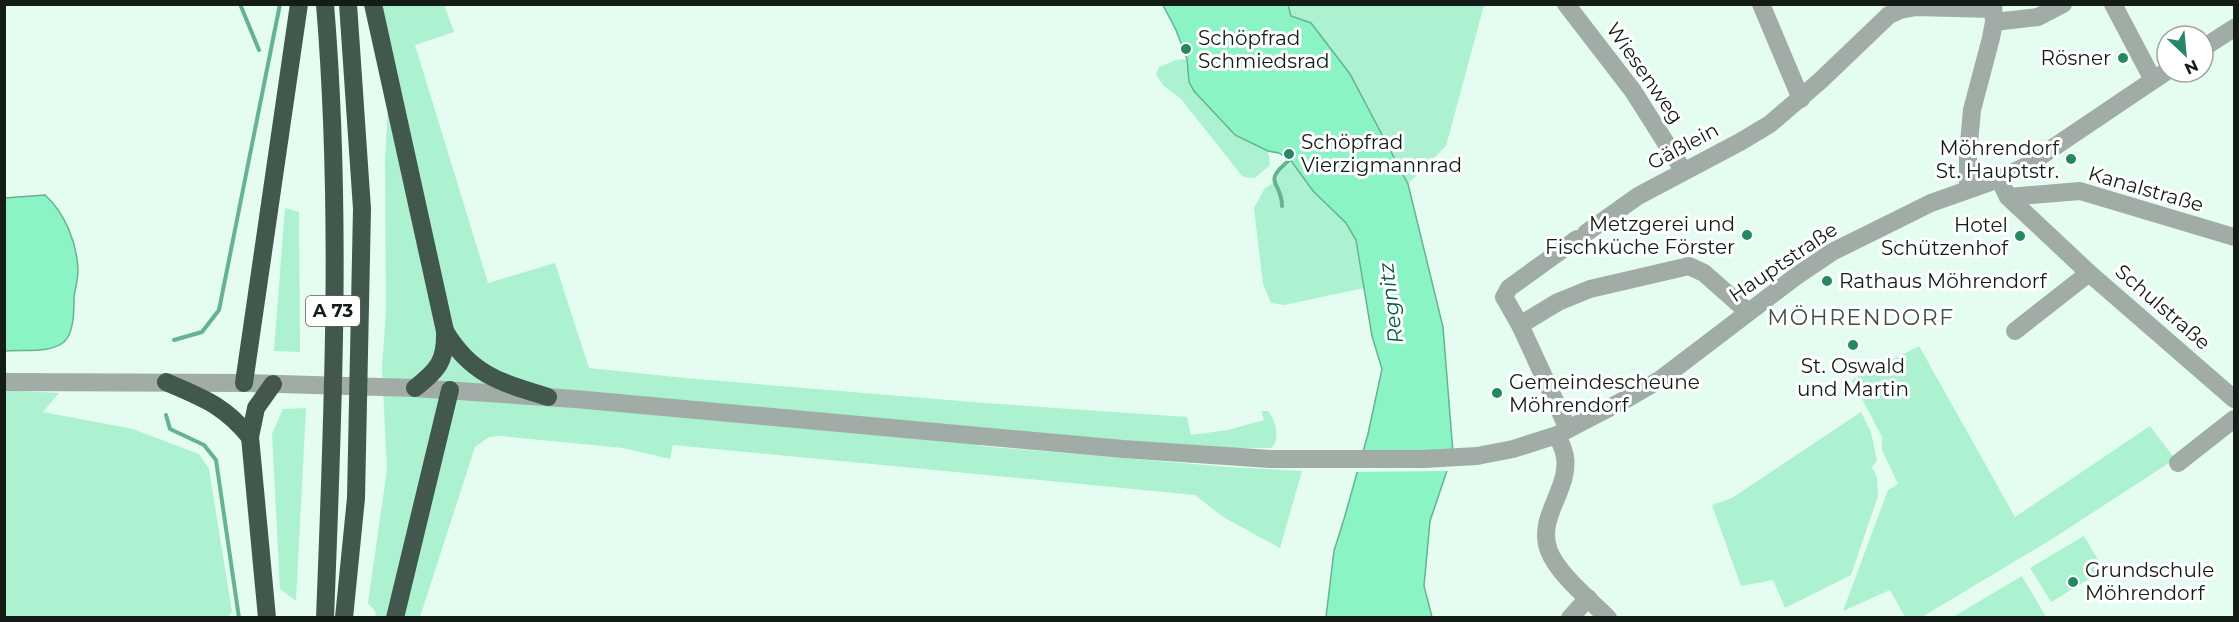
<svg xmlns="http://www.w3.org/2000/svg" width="2239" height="622" font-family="Montserrat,sans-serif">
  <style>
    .green { fill: #acf1d0 }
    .water { fill: #8af4c4; stroke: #66b390; stroke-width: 1.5 }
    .pier { fill: #e4fdf0 }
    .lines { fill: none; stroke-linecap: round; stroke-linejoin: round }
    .stream { stroke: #66b390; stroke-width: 4 }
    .minor { stroke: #a1aca6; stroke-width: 18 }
    .highway { stroke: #42584d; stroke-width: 18 }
    .poi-dot { fill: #248862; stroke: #fff; stroke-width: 2 }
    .labels { text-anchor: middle; stroke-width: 6; stroke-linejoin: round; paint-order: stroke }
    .shield { fill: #fff; stroke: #5a605d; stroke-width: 1.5 }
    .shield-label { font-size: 18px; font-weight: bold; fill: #131c17 }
    .poi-label { font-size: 20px; fill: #131c17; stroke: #fff; text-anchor: start }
    .street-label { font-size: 20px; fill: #131c17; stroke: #fff }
    .water-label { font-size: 21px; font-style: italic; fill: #035d40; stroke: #fff }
    .quarter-label { font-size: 22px; letter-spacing: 1.5px; fill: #3c5147; stroke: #fff }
  </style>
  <rect width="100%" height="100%" fill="#e4fdf0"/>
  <g class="green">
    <polygon points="1288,4 1484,5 1446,146 1408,184 1350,74 1305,20 1291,16"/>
    <path d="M382 5H444L454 32 415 45 488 283 555 263 589 368 685 378 985 403 1187 417 1191 435 1228 430 1264 420 1261 411H1268C1276 420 1281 440 1271 448H1214L982 430 980 446 1229 467 1302 471 1280 548 1223 517 1195 495 673 445 670 459 623 448 501 436 489 437 475 447 420 617H376L375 611 368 603 387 470 382 368 386 311 385 163 391 49Z"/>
    <polygon points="1187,59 1186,65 1235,134 1268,151 1270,165 1255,178 1243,177 1181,99 1163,85 1156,74 1159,67 1176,60"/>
    <polygon points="1292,162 1313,191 1346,223 1356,240 1364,288 1284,305 1271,303 1263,284 1254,208 1265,188 1277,181 1279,170"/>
    <polygon points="285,208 299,212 300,352 274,351"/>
    <polygon points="1919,346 2015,517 2150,426 2175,459 2052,539 1922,617 1905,617 1890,590 1843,611 1888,490 1898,484 1882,450 1882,437 1852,380"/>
    <polygon points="4,390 59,393 43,412 133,429 199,454 209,469 232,612 227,617 5,617"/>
    <polygon points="306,408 296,601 280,589 272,434 283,409"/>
    <polygon points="1861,412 1871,432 1877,461 1872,467 1877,477 1878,496 1851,575 1785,608 1773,580 1741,586 1712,505 1732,498"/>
    <polygon points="2084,536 2104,570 2051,602 2030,568"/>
    <polygon points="2022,576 2046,617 1953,617"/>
  </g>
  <g class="water">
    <polygon points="1163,5 1288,5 1291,16 1311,23 1350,74 1408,184 1443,327 1453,453 1430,521 1424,586 1432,617 1326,617 1334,551 1344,519 1368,434 1382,369 1372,336 1356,240 1346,223 1313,191 1292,162 1279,153 1268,151 1235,135 1194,91 1189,82 1187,59 1176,30"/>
    <path d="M45 195C65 213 77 243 78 270 78 279 75 289 74 298 74 311 74 333 64 342 49 354 22 349 5 351V198Z"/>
  </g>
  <polygon class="pier" points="1360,451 1456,454 1450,471 1354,472"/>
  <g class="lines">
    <g class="stream">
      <polyline points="240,4 259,50"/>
      <path d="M1282 206C1282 181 1260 183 1291 159"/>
      <polyline points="174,340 202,332 219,310 280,4"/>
      <polyline points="166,415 170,429 204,445 216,460 239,618"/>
    </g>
    <g class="minor">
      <polyline points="1566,4 1633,91 1683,170"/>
      <polyline points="1761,4 1801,99"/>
      <polyline points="2113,4 2153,80"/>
      <polyline points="1994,22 2038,17 2063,4"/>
      <polyline points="2203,48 2234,28"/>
      <polyline points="1999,179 2008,197 2089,273 2234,399"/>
      <polyline points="1968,189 1968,154 1972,110 1991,38 1994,22 1993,4"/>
      <polyline points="2008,197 2080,191 2234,237"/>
      <polyline points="1586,233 1638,196 1740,142 1770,124 1820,81 1889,15 1900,10 1916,7 1993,9"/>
      <polyline points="1520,325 1558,302 1590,289 1689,266 1704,273 1748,312"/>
      <polyline points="2015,331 2089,273"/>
      <polyline points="4,382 244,383 415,388 575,399 1123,449 1270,459 1424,459 1477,456 1513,449 1557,435 1630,397 1661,379 1795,277 1832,252 1931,203 1999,179 2026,166 2167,71"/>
      <polyline points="1568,429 1520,325 1504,297 1509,288 1577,239"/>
      <path d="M1557 435C1560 442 1564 449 1565 457 1570 490 1536 517 1549 551 1558 574 1590 600 1608 618"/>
      <polyline points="2178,463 2234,419"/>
      <polyline points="1570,618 1588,598"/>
    </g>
    <g class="highway">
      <path d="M325 4C342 209 333 413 325 618"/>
      <path d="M373 4 445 331C446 361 438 370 415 388"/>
      <path d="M445 331C471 375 502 383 548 397"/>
      <path d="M166 382C203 398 224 405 250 437"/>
      <polyline points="244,383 299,4"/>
      <polyline points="267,618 250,437 256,408 273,384"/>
      <polyline points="344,618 356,498 362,209 348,4"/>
      <polyline points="395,618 450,390"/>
    </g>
  </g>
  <g class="poi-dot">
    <circle cx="1186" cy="49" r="6"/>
    <circle cx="2123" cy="58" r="6"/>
    <circle cx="1289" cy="154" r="6"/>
    <circle cx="2071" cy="159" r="6"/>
    <circle cx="1747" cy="235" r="6"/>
    <circle cx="2020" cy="236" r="6"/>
    <circle cx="1827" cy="281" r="6"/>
    <circle cx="1853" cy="345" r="6"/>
    <circle cx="1497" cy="393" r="6"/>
    <circle cx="2073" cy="582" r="6"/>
  </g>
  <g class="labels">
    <rect class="shield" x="306" y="296" width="54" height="30" rx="4.5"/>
    <g class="shield-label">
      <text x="333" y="317">A 73</text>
    </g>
    <g class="poi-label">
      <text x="1198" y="45">Schöpfrad<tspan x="1198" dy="23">Schmiedsrad</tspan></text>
      <text x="2111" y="65" text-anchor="end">Rösner</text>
      <text x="1301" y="149">Schöpfrad<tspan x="1301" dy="23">Vierzigmannrad</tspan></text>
      <text x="2059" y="155" text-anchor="end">Möhrendorf<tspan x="2059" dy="23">St. Hauptstr.</tspan></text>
      <text x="1735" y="231" text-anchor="end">Metzgerei und<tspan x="1735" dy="23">Fischküche Förster</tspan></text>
      <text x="2008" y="232" text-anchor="end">Hotel<tspan x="2008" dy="23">Schützenhof</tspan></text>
      <text x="1839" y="288">Rathaus Möhrendorf</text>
      <text x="1853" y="373" text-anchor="middle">St. Oswald<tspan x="1853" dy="23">und Martin</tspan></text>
      <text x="1509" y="389">Gemeindescheune<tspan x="1509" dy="23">Möhrendorf</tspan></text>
      <text x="2085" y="577">Grundschule<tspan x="2085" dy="23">Möhrendorf</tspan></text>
    </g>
    <g class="street-label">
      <text transform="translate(1645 73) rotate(55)" y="7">Wiesenweg</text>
      <text transform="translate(1683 146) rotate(-28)" y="7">Gäßlein</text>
      <text transform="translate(2146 189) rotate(16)" y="7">Kanalstraße</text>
      <text transform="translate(1783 262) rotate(-34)" y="7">Hauptstraße</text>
      <text transform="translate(2163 307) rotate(41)" y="7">Schulstraße</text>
    </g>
    <g class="water-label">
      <text transform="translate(1391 303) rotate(-97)" y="7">Regnitz</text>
    </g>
    <g class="quarter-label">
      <text x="1861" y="325">MÖHRENDORF</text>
    </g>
  </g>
  <rect width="2239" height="622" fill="none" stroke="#131c17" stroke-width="12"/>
  <g transform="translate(2185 54) rotate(154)"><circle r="28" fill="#ffffff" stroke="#a1a4a2" stroke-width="1.5"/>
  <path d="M0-4.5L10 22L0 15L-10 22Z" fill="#248862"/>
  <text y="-9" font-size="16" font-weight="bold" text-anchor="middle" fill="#131c17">N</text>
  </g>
</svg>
